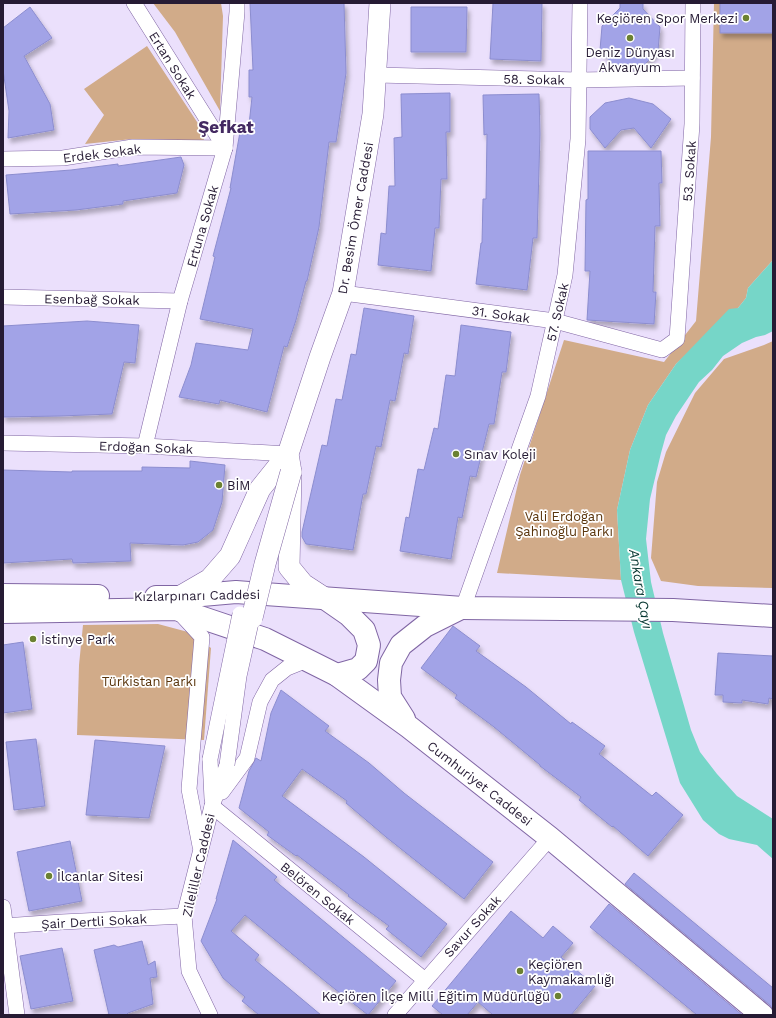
<svg xmlns="http://www.w3.org/2000/svg" width="776" height="1018" font-family="'Work Sans',sans-serif">
  <style>
    .green { fill: #d1ab89 }
    .water { fill: #76d6c8 }
    .building { fill: #a2a3e7; stroke: #8c8dcf; filter: url(#shadow) }
    .lines { fill: none; stroke-linecap: round; stroke-linejoin: round }
    .minor-casing { stroke: #8066a4; stroke-width: 16 }
    .secondary-casing { stroke: #8066a4; stroke-width: 22 }
    .primary-casing { stroke: #8066a4; stroke-width: 24 }
    .minor { stroke: #fff; stroke-width: 15 }
    .secondary { stroke: #fff; stroke-width: 21 }
    .primary { stroke: #fff; stroke-width: 22 }
    .minor-bridge-casing { stroke: #8066a4; stroke-width: 16; stroke-linecap: butt }
    .secondary-bridge-casing { stroke: #8066a4; stroke-width: 22; stroke-linecap: butt }
    .minor-bridge { stroke: #fff; stroke-width: 15 }
    .secondary-bridge { stroke: #fff; stroke-width: 21 }
    .poi-dot { fill: #6b8132; stroke: #fff; stroke-width: 1.5 }
    .labels { text-anchor: middle; stroke-width: 3.5; stroke-linejoin: round; paint-order: stroke }
    .poi-label { font-size: 13px; fill: #261b34; stroke: #fff; text-anchor: start }
    .street-label { font-size: 13px; fill: #261b34; stroke: #fff }
    .park-label { font-size: 13px; fill: #59340b; stroke: #fff }
    .water-label { font-size: 14px; font-style: italic; fill: #073731; stroke: #fff }
    .district-label { font-size: 17px; font-weight: bold; fill: #432961; stroke: #fff }
  </style>
  <defs>
    <filter id="shadow"><feDropShadow dx="2.5" dy="4.5" stdDeviation="2" flood-color="#0004"/></filter>
  </defs>
  <rect width="100%" height="100%" fill="#ebe0fc"/>
  <g class="green">
    <polygon points="153,3 221,3 223,16 220,111 175,32"/>
    <polygon points="714,3 773,3 773,260 748,288 746,298 738,308 676,364 648,405 630,450 617,510 621,580 497,573 520,475 564,340 664,362 696,321 711,137"/>
    <polygon points="147,46 203,131 204,141 132,139 85,144 104,115 84,89"/>
    <polygon points="773,341 773,588 698,586 661,581 651,558 657,482 666,452 695,393 724,359 764,345"/>
    <polygon points="158,624 188,632 211,648 204,740 77,735 79,665 83,625"/>
  </g>
  <polygon class="water" points="773,260 773,331 765,335 756,337 742,343 723,356 712,370 699,382 676,416 666,435 661,453 650,499 646,539 651,582 663,633 691,730 700,752 717,774 737,796 773,819 773,859 757,845 729,839 719,834 703,820 680,783 634,632 621,580 617,510 630,450 648,405 676,364 729,309 738,308 746,298 748,288"/>
  <g class="building">
    <polygon points="250,3 344,3 346,73 336,142 329,142 319,227 307,281 306,281 296,320 287,347 284,346 267,412 220,400 219,404 179,397 191,365 196,343 248,350 253,329 200,319 215,257 213,256 231,188 230,188 240,132 248,134 252,97 249,97 249,70 253,70"/>
    <polygon points="493,3 542,3 541,61 490,59"/>
    <polygon points="620,3 643,3 643,9 660,27 658,51 642,67 616,67 600,50 602,26 620,8"/>
    <rect x="720" y="3" width="53" height="30"/>
    <polygon points="30,7 52,38 24,56 50,104 54,130 8,138 9,111 3,70 3,28"/>
    <polygon points="411,7 467,7 466,52 411,52"/>
    <polygon points="450,93 450,132 446,132 447,179 441,179 439,228 435,228 431,271 378,265 381,233 386,234 389,186 395,186 394,138 402,137 401,94"/>
    <polygon points="539,94 540,134 537,238 533,238 527,290 476,284 481,243 482,243 483,199 486,199 487,134 484,135 483,95"/>
    <polygon points="629,98 653,104 671,119 651,148 634,128 621,130 605,148 590,129 590,117 605,103"/>
    <polygon points="588,151 661,151 662,183 659,183 660,226 655,226 653,292 656,292 654,324 587,320 590,271 585,271 586,200 588,199"/>
    <polygon points="181,157 184,165 177,193 123,201 123,204 76,210 10,214 6,175 71,170 118,164 118,166"/>
    <polygon points="364,308 414,316 408,354 404,353 395,401 390,400 381,447 376,446 366,494 363,494 353,550 306,544 302,537 302,532 322,445 327,446 336,399 342,400 351,354 356,355"/>
    <polygon points="87,321 139,325 135,363 124,362 112,414 60,416 3,417 3,326"/>
    <polygon points="461,325 511,332 506,372 502,372 494,424 489,424 476,477 470,476 462,518 458,517 451,559 400,551 406,517 409,518 418,469 424,470 434,428 438,429 446,375 455,376"/>
    <polygon points="190,461 225,465 222,502 213,530 198,542 183,545 130,543 131,561 73,563 72,559 3,563 3,470 72,472 72,471 142,471 142,467 190,468"/>
    <polygon points="453,626 480,646 476,651 526,687 571,724 572,722 605,746 599,754 652,796 656,792 683,815 648,856 613,826 612,827 579,800 581,797 540,766 540,765 494,727 455,698 457,695 421,668"/>
    <polygon points="23,642 32,709 3,713 3,645"/>
    <polygon points="718,653 773,656 773,699 769,698 768,704 742,700 742,703 723,702 723,695 715,695"/>
    <polygon points="281,690 329,726 325,731 369,763 404,793 493,862 464,899 386,837 346,803 347,801 302,769 282,796 364,857 447,924 421,957 386,929 389,926 348,896 349,895 297,855 296,856 267,835 269,832 239,808 249,771 256,758 261,761 271,713"/>
    <polygon points="36,739 45,806 14,810 6,742"/>
    <polygon points="95,740 165,746 149,818 86,815"/>
    <polygon points="233,840 277,877 274,880 396,981 368,1015 326,982 245,915 231,931 259,955 255,960 321,1015 259,1015 242,1001 245,997 223,978 201,941 217,899 216,899"/>
    <polygon points="70,841 82,901 29,911 17,852"/>
    <polygon points="634,873 773,988 773,1010 770,1005 625,884"/>
    <polygon points="609,904 742,1015 697,1015 590,927"/>
    <polygon points="511,911 543,938 553,926 573,943 561,957 595,986 571,1015 493,1015 478,1002 467,1015 443,1015 432,1006"/>
    <polygon points="142,941 148,965 155,961 157,977 150,978 153,1004 128,1013 126,1015 109,1015 94,950 114,945 118,947"/>
    <polygon points="62,948 73,1001 31,1009 20,956"/>
  </g>
  <g class="lines">
    <g class="minor-casing">
      <g id="minor">
        <polyline points="134,3 225,148"/>
        <polyline points="376,75 579,80 692,78"/>
        <polyline points="3,159 63,158 133,147 225,148"/>
        <polyline points="343,293 555,321 662,350 677,339 692,124 693,3"/>
        <polyline points="3,297 180,301"/>
        <polyline points="3,443 145,446 288,454"/>
        <polyline points="145,446 180,301 225,148 237,12 237,3"/>
        <polyline points="463,608 538,396 565,275 578,139 580,3"/>
        <polyline points="178,611 202,637 189,789 200,846"/>
        <polyline points="210,759 212,799"/>
        <polyline points="222,792 247,758 260,702 272,680 287,668 307,660"/>
        <polyline points="212,806 425,980"/>
        <polyline points="3,907 17,1015"/>
        <polyline points="3,926 62,922 184,916"/>
        <polyline points="210,1015 189,971 184,916 212,806 227,765"/>
        <polyline points="395,1015 550,838"/>
      </g>
    </g>
    <g class="secondary-casing">
      <g id="secondary">
        <polyline points="179,597 210,579 230,556 260,489 288,454"/>
        <polyline points="326,599 303,584 289,567 291,472 288,454 320,357 343,293 373,114 380,3"/>
      </g>
    </g>
    <g class="primary-casing">
      <g id="primary">
        <polyline points="3,595 98,596"/>
        <polyline points="156,597 179,597 236,592 463,608 673,610 773,616"/>
        <polyline points="326,599 349,615 364,630 369,645 366,661 358,669 337,675"/>
        <polyline points="3,612 176,609 265,639 337,675 409,727 550,838 762,1015"/>
        <polyline points="404,719 390,697 389,680 391,663 401,645 425,626 461,608"/>
      </g>
    </g>
    <use href="#minor" class="minor"/>
    <use href="#secondary" class="secondary"/>
    <use href="#primary" class="primary"/>
    <g class="minor-bridge-casing">
      <g id="minor-bridge">
        <polyline points="210,759 240,614"/>
        <polyline points="227,765 239,676 252,618"/>
      </g>
    </g>
    <g class="secondary-bridge-casing">
      <polyline id="secondary-bridge" points="252,618 265,564 291,472"/>
    </g>
    <use href="#minor-bridge" class="minor-bridge"/>
    <use href="#secondary-bridge" class="secondary-bridge"/>
  </g>
  <g class="poi-dot">
    <circle cx="746" cy="18" r="4"/>
    <circle cx="630" cy="38" r="4"/>
    <circle cx="456" cy="454" r="4"/>
    <circle cx="219" cy="485" r="4"/>
    <circle cx="33" cy="639" r="4"/>
    <circle cx="49" cy="876" r="4"/>
    <circle cx="520" cy="971" r="4"/>
    <circle cx="558" cy="996" r="4"/>
  </g>
  <g class="labels">
    <g class="poi-label">
      <text x="738" y="23" text-anchor="end">Keçiören Spor Merkezi</text>
      <text x="630" y="57" text-anchor="middle">Deniz Dünyası<tspan x="630" dy="15">Akvaryum</tspan></text>
      <text x="464" y="459">Sınav Koleji</text>
      <text x="227" y="490">BİM</text>
      <text x="41" y="644">İstinye Park</text>
      <text x="57" y="881">İlcanlar Sitesi</text>
      <text x="528" y="969">Keçiören<tspan x="528" dy="15">Kaymakamlığı</tspan></text>
      <text x="550" y="1001" text-anchor="end">Keçiören İlçe Milli Eğitim Müdürlüğü</text>
    </g>
    <g class="street-label">
      <text transform="translate(173 65) rotate(58)" y="5">Ertan Sokak</text>
      <text transform="translate(534 79) rotate(1)" y="5">58. Sokak</text>
      <text transform="translate(102 153) rotate(-7)" y="5">Erdek Sokak</text>
      <text transform="translate(689 171) rotate(-86)" y="5">53. Sokak</text>
      <text transform="translate(355 218) rotate(-80)" y="5">Dr. Besim Ömer Caddesi</text>
      <text transform="translate(202 226) rotate(-74)" y="5">Ertuna Sokak</text>
      <text transform="translate(92 299) rotate(1)" y="5">Esenbağ Sokak</text>
      <text transform="translate(557 312) rotate(-77)" y="5">57. Sokak</text>
      <text transform="translate(501 314) rotate(8)" y="5">31. Sokak</text>
      <text transform="translate(146 447) rotate(2)" y="5">Erdoğan Sokak</text>
      <text transform="translate(197 595) rotate(-1)" y="5">Kızlarpınarı Caddesi</text>
      <text transform="translate(480 783) rotate(38)" y="5">Cumhuriyet Caddesi</text>
      <text transform="translate(198 865) rotate(-77)" y="5">Zileliller Caddesi</text>
      <text transform="translate(318 893) rotate(39)" y="5">Belören Sokak</text>
      <text transform="translate(94 921) rotate(-3)" y="5">Şair Dertli Sokak</text>
      <text transform="translate(472 926) rotate(-48)" y="5">Savur Sokak</text>
    </g>
    <g class="park-label">
      <text x="564" y="521">Vali Erdoğan<tspan x="564" dy="15">Şahinoğlu Parkı</tspan></text>
      <text x="149" y="686">Türkistan Parkı</text>
    </g>
    <g class="water-label">
      <text transform="translate(641 589) rotate(80)" y="5">Ankara Çayı</text>
    </g>
    <g class="district-label">
      <text x="226" y="133">Şefkat</text>
    </g>
  </g>
  <rect width="776" height="1018" fill="none" stroke="#261b34" stroke-width="8"/>
</svg>
